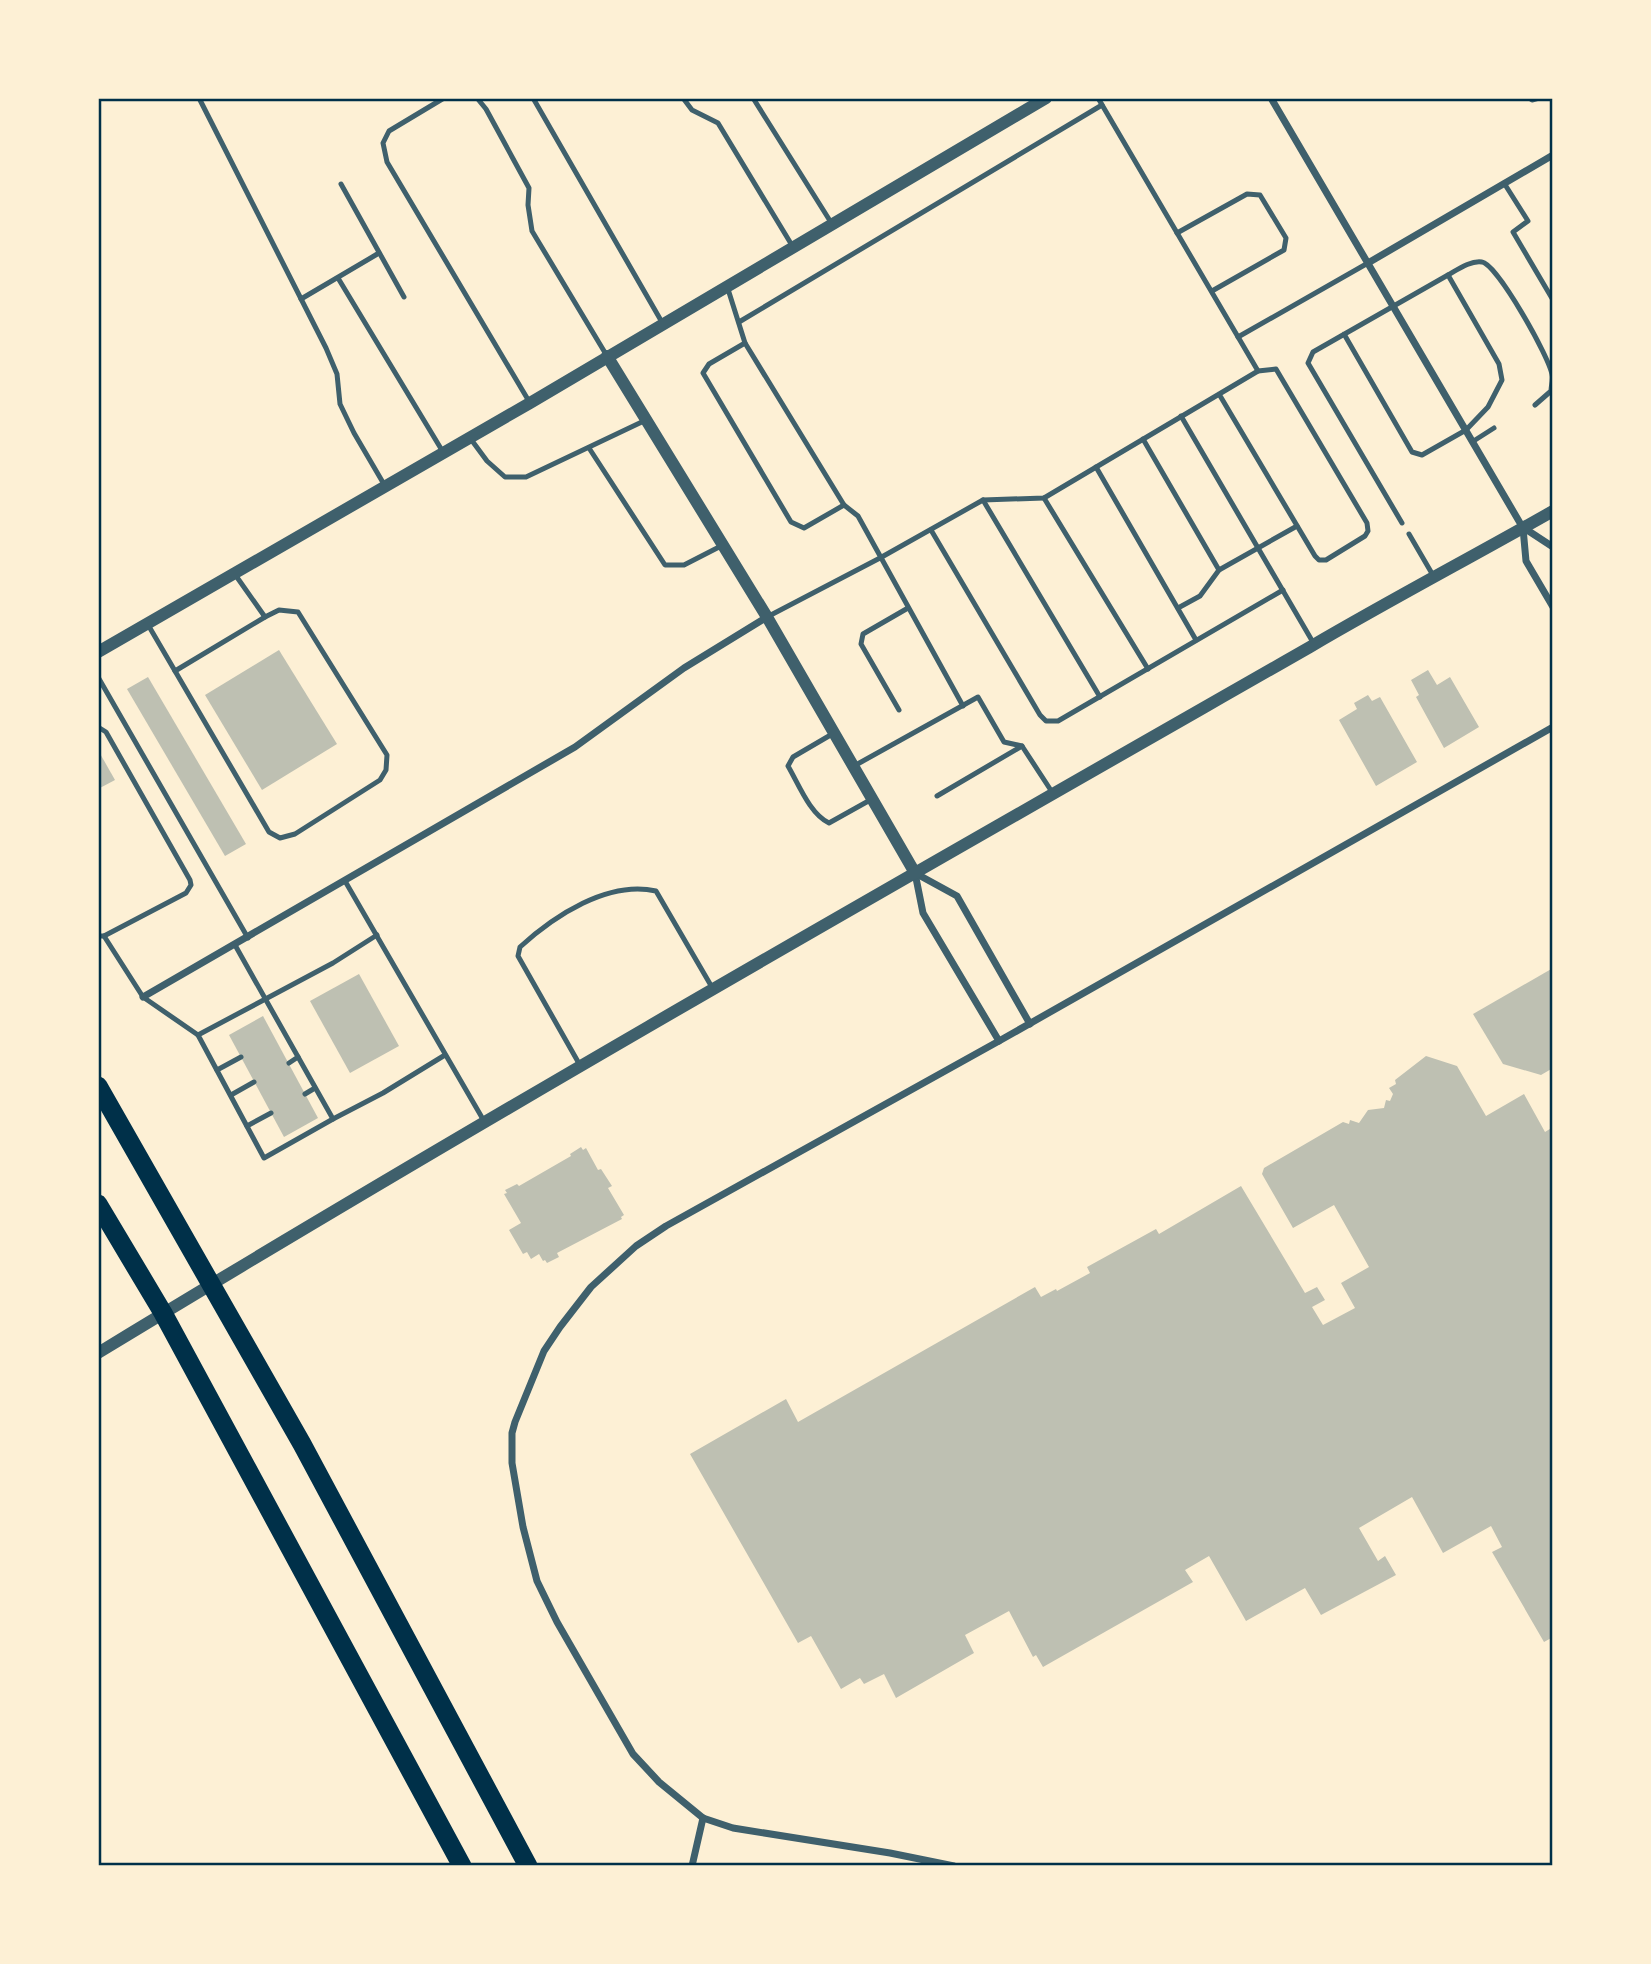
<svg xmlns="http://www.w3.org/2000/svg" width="1651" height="1964" font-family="Helvetica,sans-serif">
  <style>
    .building { fill: #bec0b2 }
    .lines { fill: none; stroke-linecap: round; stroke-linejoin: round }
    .service { stroke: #3f606c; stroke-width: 5 }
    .minor { stroke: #3f606c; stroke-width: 7 }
    .tertiary { stroke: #3f606c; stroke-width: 12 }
    .trunk { stroke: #003049; stroke-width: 19 }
    .neatline { fill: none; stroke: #003049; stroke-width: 2.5 }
  </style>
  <rect width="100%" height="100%" fill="#fdf0d5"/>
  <g class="building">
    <polygon points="279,650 337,744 262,790 205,695"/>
    <polygon points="1428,670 1437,685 1450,677 1479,727 1444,748 1416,697 1419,695 1411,680"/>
    <polygon points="148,677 246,844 225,856 127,689"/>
    <polygon points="1368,695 1372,701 1380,697 1417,762 1376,786 1339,720 1357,709 1354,703"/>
    <polygon points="98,750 115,780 98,789"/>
    <polygon points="1553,968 1553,1068 1541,1075 1503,1064 1473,1014"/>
    <polygon points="359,974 399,1046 350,1073 310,1001"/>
    <polygon points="263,1016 318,1118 284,1137 229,1035"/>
    <polygon points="1426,1056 1457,1066 1486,1116 1524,1094 1545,1132 1553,1127 1553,1637 1544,1642 1492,1552 1502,1547 1491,1526 1443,1553 1412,1497 1359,1528 1378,1561 1385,1556 1396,1575 1321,1615 1305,1588 1246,1621 1209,1556 1185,1570 1193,1582 1043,1667 1036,1655 1033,1657 1009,1611 965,1635 974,1653 896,1698 884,1674 864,1684 860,1678 841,1689 811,1636 798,1643 690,1454 786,1399 798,1422 1035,1287 1041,1297 1056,1289 1057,1291 1090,1273 1087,1267 1156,1229 1159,1234 1241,1186 1305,1293 1317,1287 1325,1300 1312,1307 1323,1325 1355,1308 1341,1283 1369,1267 1334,1205 1293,1228 1262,1174 1264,1168 1343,1122 1349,1124 1350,1120 1359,1123 1368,1110 1384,1108 1386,1100 1390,1101 1393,1094 1389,1088 1396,1084 1395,1080"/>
    <polygon points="581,1147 583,1150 586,1148 598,1170 601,1169 612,1186 608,1188 624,1215 621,1217 622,1219 557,1253 559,1257 547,1263 545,1260 543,1261 539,1254 531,1259 527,1252 523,1254 509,1230 521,1223 504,1194 507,1193 505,1190 517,1184 519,1186 571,1156 570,1154"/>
  </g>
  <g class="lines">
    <g class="service">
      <polyline points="199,98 326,348 337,374 340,404 354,433 385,486"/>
      <polyline points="444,98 389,131 383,143 387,162 530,403"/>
      <polyline points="477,98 486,109 529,188 528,205 532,231 607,356"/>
      <polyline points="533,98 663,324"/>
      <polyline points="683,98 692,110 718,123 793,247"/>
      <polyline points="753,98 832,224"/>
      <polyline points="1098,98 1258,371"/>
      <polyline points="1529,98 1532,100 1539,98"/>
      <polyline points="1504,183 1528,221 1513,232 1553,300"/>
      <polyline points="341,184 404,297"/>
      <polyline points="1177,233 1247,194 1260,195 1286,238 1284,250 1212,291"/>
      <path d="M1448 275C1457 270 1471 260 1482 262 1497 264 1550 358 1552 375 1553 380 1551 386 1551 391L1535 405"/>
      <polyline points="338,278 443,452"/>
      <polyline points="727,286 745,343 844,505 858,516 963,706"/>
      <polyline points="301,299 379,253"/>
      <polyline points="739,322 1102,105"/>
      <polyline points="1344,334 1412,452 1422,455 1466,430 1488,407 1502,380 1499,364 1448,275 1313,352 1308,363 1402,523"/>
      <polyline points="1238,337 1368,263"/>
      <polyline points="745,343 709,364 703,373 791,522 804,528 844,505"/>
      <polyline points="1181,416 1314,644"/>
      <polyline points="470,438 487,461 505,477 526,477 646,420"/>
      <polyline points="1143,439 1219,570"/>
      <polyline points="1472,442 1494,428"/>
      <polyline points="589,448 665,565 684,565 723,545"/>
      <polyline points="1096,467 1196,640"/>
      <polyline points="1044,498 1148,669"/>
      <polyline points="983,500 1100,697"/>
      <polyline points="931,530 1040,715 1046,721 1058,721 1283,590"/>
      <polyline points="1409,534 1434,577"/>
      <polyline points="1178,608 1200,596 1219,570 1297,526"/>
      <polyline points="767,617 880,558 983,500 1044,498 1258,371 1276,369 1367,523 1368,531 1365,536 1326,560 1319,560 1315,556 1219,394"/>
      <polyline points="147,623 269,832 280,838 295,834 380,780 386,770 387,755 298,612 279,610 265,617 234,573"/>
      <polyline points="175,671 265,617"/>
      <polyline points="98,677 248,938"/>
      <polyline points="899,710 861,644 863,634 908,608"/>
      <polyline points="98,727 106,732 190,880 191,885 186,893 104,936 98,936"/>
      <path d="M834 733 793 757 788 766C799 785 810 814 829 823L872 799"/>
      <polyline points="854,766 978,697 1004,742 1022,746 1052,792"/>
      <polyline points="937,796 1022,746"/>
      <polyline points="345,881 484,1121"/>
      <polyline points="104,936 143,997 198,1035"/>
      <polyline points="235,945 333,1119 383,1093 445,1055"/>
      <polyline points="289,1063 298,1057"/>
      <path d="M581 1067 518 956 520 947C554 916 608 880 656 891L713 989"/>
      <polyline points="217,1070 241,1057"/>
      <polyline points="305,1094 315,1088"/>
      <polyline points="231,1095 254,1082"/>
      <polyline points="333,1119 264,1158 198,1035 333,963 377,935"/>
      <polyline points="247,1126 271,1113"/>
    </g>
    <g class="minor">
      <polyline points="1271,98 1523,528 1526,561 1553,607"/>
      <polyline points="1368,263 1553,155"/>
      <polyline points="1524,528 1553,547"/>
      <polyline points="915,873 957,896 1030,1024"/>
      <polyline points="915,873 923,913 999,1041"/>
      <polyline points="143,997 575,747 684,668 767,617"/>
      <polyline points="692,1866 703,1818"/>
      <polyline points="954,1866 890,1853 733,1828 703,1818 659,1782 633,1754 557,1622 537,1581 523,1527 512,1463 512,1433 515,1422 544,1351 560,1327 591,1287 636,1246 666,1226 999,1041 1553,727"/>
    </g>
    <g class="tertiary">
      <polyline points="607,356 767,617 915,873"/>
      <polyline points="98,652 530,403 1046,98"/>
      <path d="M98 1353C497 1110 904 879 1310 647 1390 600 1472 557 1553 511"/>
    </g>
    <g class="trunk">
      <polyline points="98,1086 302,1444 528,1866"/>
      <polyline points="98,1204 163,1313 462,1866"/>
    </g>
  </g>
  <rect width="1651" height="1964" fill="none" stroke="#fdf0d5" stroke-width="200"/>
  <rect x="100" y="100" width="1451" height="1764" class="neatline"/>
</svg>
